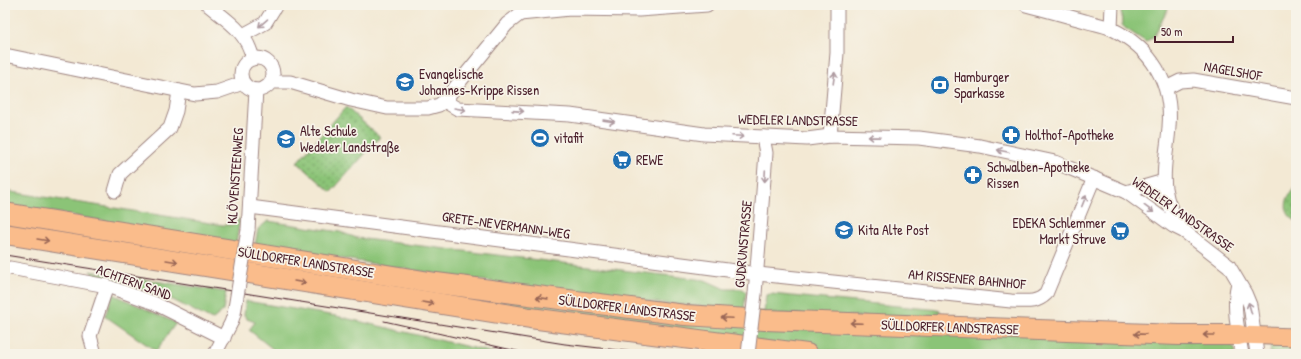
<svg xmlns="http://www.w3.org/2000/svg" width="1301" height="359" font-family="'Patrick Hand',sans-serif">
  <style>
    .green { fill: #8bc477; stroke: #6a7251 }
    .park { fill: url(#park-dots); stroke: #6a7251 }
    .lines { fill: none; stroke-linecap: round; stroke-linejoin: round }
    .minor-casing { stroke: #9e8480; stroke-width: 15 }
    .major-casing { stroke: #9e8480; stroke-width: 19 }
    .highway-casing { stroke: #9e8480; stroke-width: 22 }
    .minor { stroke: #fff; stroke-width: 13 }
    .major { stroke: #fabc8b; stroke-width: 17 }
    .highway { stroke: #fabc8b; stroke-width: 20 }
    .tram { stroke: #4a1f2b; stroke-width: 1 }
    .minor-bridge-casing { stroke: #9e8480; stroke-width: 15; stroke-linecap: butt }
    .minor-bridge { stroke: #fff; stroke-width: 13 }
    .oneway { stroke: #ae9aa0 }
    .oneway2 { stroke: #996656 }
    .labels { text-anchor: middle; stroke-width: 3.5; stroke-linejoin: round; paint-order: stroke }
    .street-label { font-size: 14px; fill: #4a1f2b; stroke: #f7f3e8 }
    .poi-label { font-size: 14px; fill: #4a1f2b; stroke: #f7f3e8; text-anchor: start }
  </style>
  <defs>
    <pattern id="park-dots" width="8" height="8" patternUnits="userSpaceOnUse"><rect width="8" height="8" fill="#8bc477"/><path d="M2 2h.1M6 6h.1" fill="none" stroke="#749f62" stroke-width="1.8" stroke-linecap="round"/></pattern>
  </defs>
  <rect width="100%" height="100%" fill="#f7f3e8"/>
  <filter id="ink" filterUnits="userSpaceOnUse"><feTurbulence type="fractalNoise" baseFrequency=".025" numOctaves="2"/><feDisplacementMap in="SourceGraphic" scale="8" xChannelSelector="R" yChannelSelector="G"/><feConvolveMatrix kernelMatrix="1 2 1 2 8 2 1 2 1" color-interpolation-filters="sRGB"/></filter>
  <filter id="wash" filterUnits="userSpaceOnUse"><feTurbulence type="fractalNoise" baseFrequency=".012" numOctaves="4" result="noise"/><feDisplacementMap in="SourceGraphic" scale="16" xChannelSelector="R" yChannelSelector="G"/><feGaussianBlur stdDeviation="0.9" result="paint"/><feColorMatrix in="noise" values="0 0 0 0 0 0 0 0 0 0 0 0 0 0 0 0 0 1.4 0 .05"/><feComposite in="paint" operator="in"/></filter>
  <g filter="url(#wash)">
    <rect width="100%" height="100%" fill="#f3e9d4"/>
    <g class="green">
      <polygon points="1121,5 1170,5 1154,36 1146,42 1125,28 1122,25"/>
      <polygon points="5,191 223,225 233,225 240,218 236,244 5,204"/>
      <path d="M268 221 340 232 357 238 397 243 705 280 725 289H743L746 292 744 309C580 300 417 270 255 245L258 229Z"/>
      <polygon points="252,259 442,290 1230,343 1235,349 1236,354 855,354 610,322 252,265"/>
      <polygon points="90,271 226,292 223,311 212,320 171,299 93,275"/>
      <polygon points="113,294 176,323 156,351 105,316"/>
      <polygon points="771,294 940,310 939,319 764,313 766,295"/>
      <polygon points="246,301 336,316 499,354 279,354 249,330 255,322 247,319 244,315"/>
      <polygon points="1274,344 1296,346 1296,354 1270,354 1271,345"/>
    </g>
    <g class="park">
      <polygon points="346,107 380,137 331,192 297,162"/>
      <path d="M1296 187V221C1281 213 1285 196 1296 187Z"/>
    </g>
  </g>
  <g filter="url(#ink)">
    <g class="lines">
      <g class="minor-casing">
        <g id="minor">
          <path d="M208 5C228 21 247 32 253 59"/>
          <path d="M1026 5C1046 10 1066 16 1085 21 1094 24 1104 25 1112 29 1151 48 1173 83 1169 127 1168 147 1162 168 1165 188 1167 204 1176 220 1185 232"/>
          <polyline points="520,14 570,9 639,10 707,5"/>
          <polyline points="1111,28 1112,5"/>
          <polyline points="243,35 265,23 276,5"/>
          <polyline points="5,55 195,94 217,92 243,83"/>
          <circle cx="257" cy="74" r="16"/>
          <polyline points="271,82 290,82 351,100 387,108 428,108 439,105 444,101 507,24 520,14"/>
          <polyline points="1166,88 1180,81 1193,80 1296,98"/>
          <polyline points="444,101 458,109 570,115 704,134 807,139 830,136 919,138 980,146 1055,162 1126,192 1173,226 1185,232 1229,266 1245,293 1250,305 1257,354"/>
          <polyline points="830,136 837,53 837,5"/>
          <polyline points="115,191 120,174 170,128 176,111 179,91"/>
          <polyline points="1126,192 1164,181"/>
          <path d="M250 207 758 274 1011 301C1024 301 1036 304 1046 294L1094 178"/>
          <polyline points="248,230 256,90"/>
          <polyline points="5,269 10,268 107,286 154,303 224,338"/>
          <path d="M1238 283C1232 306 1238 331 1242 354"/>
          <polyline points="755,294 766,153 763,137"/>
          <polyline points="95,354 90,336 107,286"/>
          <polyline points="215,354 231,323 234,314"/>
        </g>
      </g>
      <g class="major-casing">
        <polyline id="major" points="1239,335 1296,337"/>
      </g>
      <g class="highway-casing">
        <g id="highway">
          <polyline points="5,213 436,283 685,315 765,320 1179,335 1239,335"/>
          <polyline points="5,234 530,318 807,354"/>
        </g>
      </g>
      <use href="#minor" class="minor"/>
      <use href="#major" class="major"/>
      <use href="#highway" class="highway"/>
      <g class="tram">
        <polyline points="5,255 565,344 651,354"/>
        <polyline points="384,321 530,354"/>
      </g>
      <g class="minor-bridge-casing">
        <g id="minor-bridge">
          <polyline points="234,314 248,230"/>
          <polyline points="748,354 755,294"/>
        </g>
      </g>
      <use href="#minor-bridge" class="minor-bridge"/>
    </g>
    <defs><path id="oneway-shaft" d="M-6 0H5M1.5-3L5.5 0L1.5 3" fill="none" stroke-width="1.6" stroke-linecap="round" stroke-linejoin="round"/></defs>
    <g class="oneway">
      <use href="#oneway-shaft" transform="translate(263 23) rotate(139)"/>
      <use href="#oneway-shaft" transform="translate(834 78) rotate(-82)"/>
      <use href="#oneway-shaft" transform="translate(460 109) rotate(10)"/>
      <use href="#oneway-shaft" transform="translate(518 111) rotate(4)"/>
      <use href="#oneway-shaft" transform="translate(609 121) rotate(8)"/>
      <use href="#oneway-shaft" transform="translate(738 136) rotate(3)"/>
      <use href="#oneway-shaft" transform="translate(874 137) rotate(-179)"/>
      <use href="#oneway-shaft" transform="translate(1003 151) rotate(-168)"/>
      <use href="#oneway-shaft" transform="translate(765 176) rotate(93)"/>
      <use href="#oneway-shaft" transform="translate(1084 201) rotate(-68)"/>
      <use href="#oneway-shaft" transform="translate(1149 209) rotate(37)"/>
      <use href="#oneway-shaft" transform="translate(1250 308) rotate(-106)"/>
    </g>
    <g class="oneway2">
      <use href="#oneway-shaft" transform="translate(43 240) rotate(9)"/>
      <use href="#oneway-shaft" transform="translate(172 261) rotate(9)"/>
      <use href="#oneway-shaft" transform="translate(300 282) rotate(10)"/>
      <use href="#oneway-shaft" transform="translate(542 298) rotate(-172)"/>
      <use href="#oneway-shaft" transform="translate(428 303) rotate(9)"/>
      <use href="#oneway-shaft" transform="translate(727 318) rotate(-177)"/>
      <use href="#oneway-shaft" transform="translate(856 323) rotate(-178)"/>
      <use href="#oneway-shaft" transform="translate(1140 334) rotate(-178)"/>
      <use href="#oneway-shaft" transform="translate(1209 335) rotate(180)"/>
    </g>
  </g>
  <defs>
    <g id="school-disc" transform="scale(1)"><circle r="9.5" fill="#1f6fb2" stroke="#f7f3e8"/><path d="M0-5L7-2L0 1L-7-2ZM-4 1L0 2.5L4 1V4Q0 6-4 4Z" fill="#fff"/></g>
    <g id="bank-disc" transform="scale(1)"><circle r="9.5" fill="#1f6fb2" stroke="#f7f3e8"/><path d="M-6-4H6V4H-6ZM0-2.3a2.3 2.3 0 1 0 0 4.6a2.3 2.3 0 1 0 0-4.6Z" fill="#fff"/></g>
    <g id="pharmacy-disc" transform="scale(1)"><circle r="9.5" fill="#1f6fb2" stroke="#f7f3e8"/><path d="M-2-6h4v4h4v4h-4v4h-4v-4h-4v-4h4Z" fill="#fff"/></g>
    <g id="stadium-disc" transform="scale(1)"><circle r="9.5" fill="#1f6fb2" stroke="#f7f3e8"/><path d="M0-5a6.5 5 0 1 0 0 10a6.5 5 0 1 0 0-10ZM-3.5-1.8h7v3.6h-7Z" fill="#fff"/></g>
    <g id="supermarket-disc" transform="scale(1)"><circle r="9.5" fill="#1f6fb2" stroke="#f7f3e8"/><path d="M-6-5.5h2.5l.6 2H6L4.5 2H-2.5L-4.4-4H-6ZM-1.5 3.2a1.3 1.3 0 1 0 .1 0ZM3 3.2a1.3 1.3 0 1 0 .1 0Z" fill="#fff"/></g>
  </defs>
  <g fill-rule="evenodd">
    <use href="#school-disc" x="405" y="82"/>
    <use href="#bank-disc" x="940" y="85"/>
    <use href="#pharmacy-disc" x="1011" y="135"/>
    <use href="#stadium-disc" x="540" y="138"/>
    <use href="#school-disc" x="286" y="139"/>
    <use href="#supermarket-disc" x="622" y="160"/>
    <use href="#pharmacy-disc" x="973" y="175"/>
    <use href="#school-disc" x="844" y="230"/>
    <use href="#supermarket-disc" x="1120" y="231"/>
  </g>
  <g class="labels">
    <g class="street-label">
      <text transform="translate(1233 71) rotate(10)" y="5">NAGELSHOF</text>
      <text transform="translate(798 120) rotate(1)" y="5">WEDELER LANDSTRASSE</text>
      <text transform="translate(235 176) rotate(-86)" y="5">KLÖVENSTEENWEG</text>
      <text transform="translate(1183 214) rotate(35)" y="5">WEDELER LANDSTRASSE</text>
      <text transform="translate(506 225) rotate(8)" y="5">GRETE-NEVERMANN-WEG</text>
      <text transform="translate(743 244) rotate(-85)" y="5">GUDRUNSTRASSE</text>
      <text transform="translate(306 262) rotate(9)" y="5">SÜLLDORFER LANDSTRASSE</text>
      <text transform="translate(967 279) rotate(5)" y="5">AM RISSENER BAHNHOF</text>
      <text transform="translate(134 282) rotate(20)" y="5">ACHTERN SAND</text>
      <text transform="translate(627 308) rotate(7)" y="5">SÜLLDORFER LANDSTRASSE</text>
      <text transform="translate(950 327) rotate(2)" y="5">SÜLLDORFER LANDSTRASSE</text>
    </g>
    <g class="poi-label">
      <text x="419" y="79">Evangelische<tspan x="419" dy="16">Johannes-Krippe Rissen</tspan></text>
      <text x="954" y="82">Hamburger<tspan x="954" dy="16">Sparkasse</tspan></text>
      <text x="300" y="136">Alte Schule<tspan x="300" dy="16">Wedeler Landstraße</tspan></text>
      <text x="1025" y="140">Holthof-Apotheke</text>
      <text x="554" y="143">vitafit</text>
      <text x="636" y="165">REWE</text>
      <text x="987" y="172">Schwalben-Apotheke<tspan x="987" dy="16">Rissen</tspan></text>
      <text x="1106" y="228" text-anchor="end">EDEKA Schlemmer<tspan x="1106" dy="16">Markt Struve</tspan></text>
      <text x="858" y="235">Kita Alte Post</text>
    </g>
  </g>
  <rect width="1301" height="359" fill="none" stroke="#f7f3e8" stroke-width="20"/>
  <path d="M1155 36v6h78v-6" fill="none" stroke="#4a1f2b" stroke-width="2"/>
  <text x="1161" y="36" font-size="12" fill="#4a1f2b" stroke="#f7f3e8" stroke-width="3" paint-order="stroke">50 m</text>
</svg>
